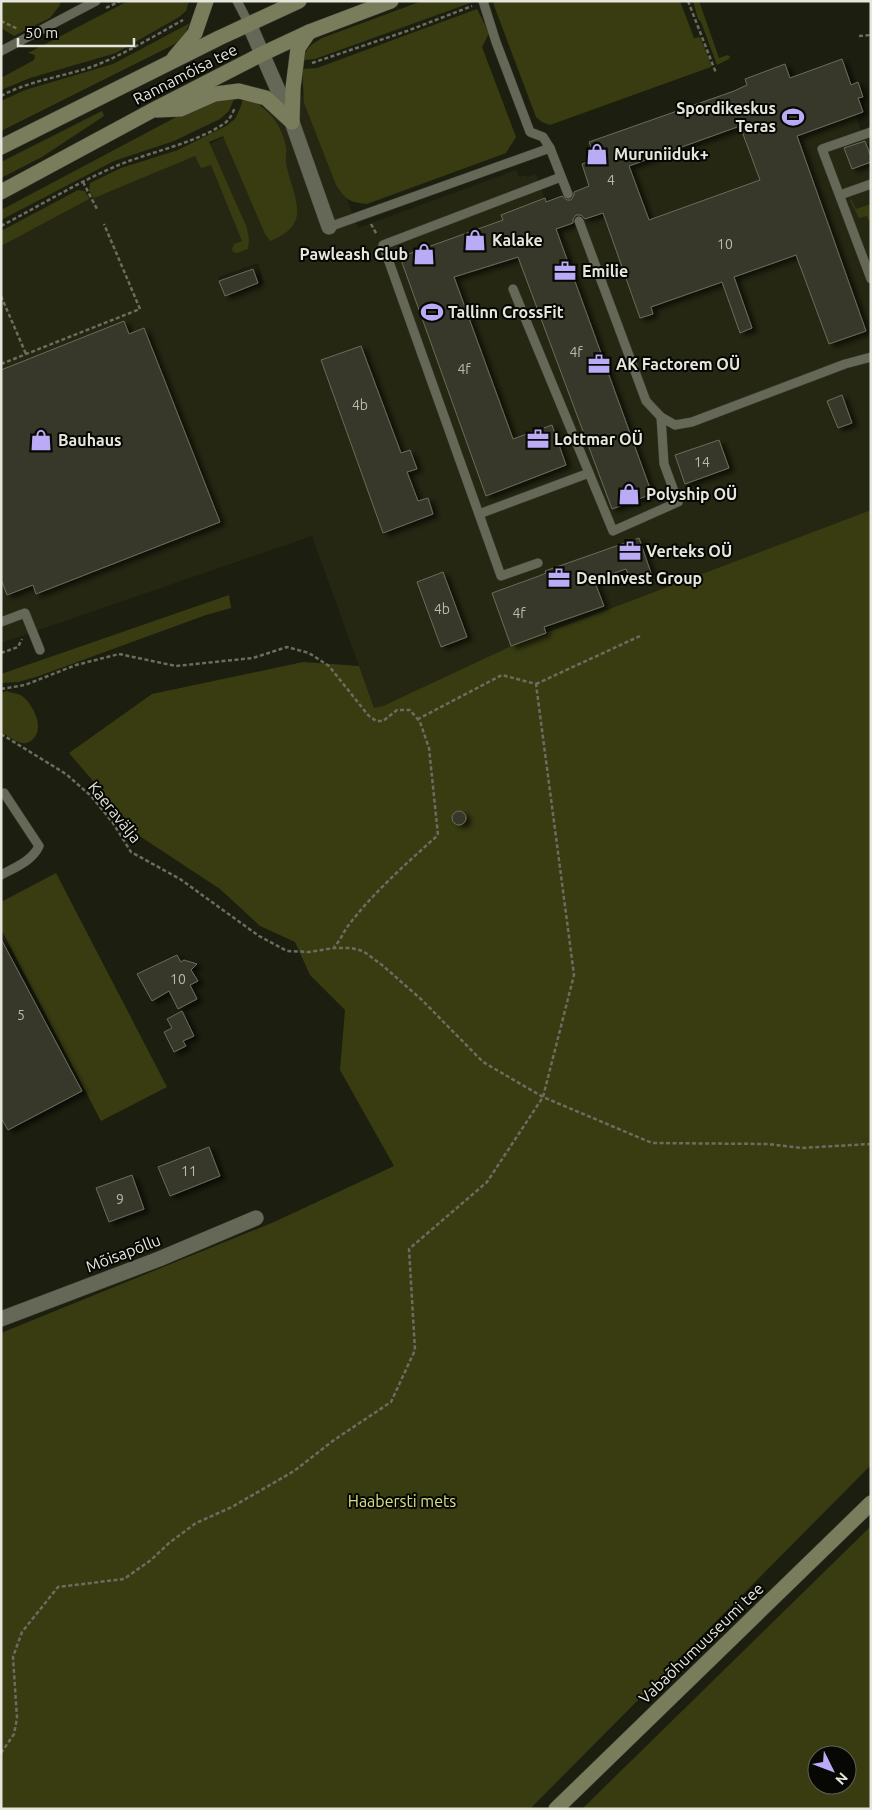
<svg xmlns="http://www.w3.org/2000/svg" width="872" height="1810" font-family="Ubuntu,sans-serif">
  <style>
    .built { fill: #252712; fill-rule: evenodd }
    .green { fill: #393c11; fill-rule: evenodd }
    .building { fill: #37392a; stroke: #696c5a; fill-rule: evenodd; filter: url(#shadow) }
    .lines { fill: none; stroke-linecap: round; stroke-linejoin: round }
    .lane-casing { stroke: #383930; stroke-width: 10 }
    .street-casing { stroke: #383930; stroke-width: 16 }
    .secondary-casing { stroke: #383930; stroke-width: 16 }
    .path { stroke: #6b6d60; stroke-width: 2.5; stroke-dasharray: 4 2.5; stroke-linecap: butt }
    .lane { stroke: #666857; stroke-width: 9 }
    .street { stroke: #666857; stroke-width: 15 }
    .secondary { stroke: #797d5b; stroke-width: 15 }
    .labels { text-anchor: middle; stroke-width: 4; stroke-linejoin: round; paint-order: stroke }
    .number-label { font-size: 14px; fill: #babbb0 }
    .street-label { font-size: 16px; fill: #e5e6dc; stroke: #070703 }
    .poi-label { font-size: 16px; font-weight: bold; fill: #e5e6dc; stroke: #070703; text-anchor: start }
    .park-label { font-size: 16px; fill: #d6e083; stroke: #070703 }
  </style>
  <defs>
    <filter id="shadow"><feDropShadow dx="5" dy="3" stdDeviation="2.5" flood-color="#0009"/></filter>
  </defs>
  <rect width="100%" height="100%" fill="#1c1e0f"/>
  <path class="built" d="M307 93 358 228 516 170 519 177 526 175 527 177 536 174 546 202 589 187 584 173 610 163 651 158 732 129 738 120 760 180 807 163 797 136 856 115 861 131 871 134V510L511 646 383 706 374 708 312 536 1 643V239L101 186 204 147ZM258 263 264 283 225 296 218 277Z"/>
  <g class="green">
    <polygon points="1,1 60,1 60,5 50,18 14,36 1,28"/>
    <polygon points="128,1 189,1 186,11 179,17 116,53 30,78 1,90 1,78 34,60 35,55 28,53"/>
    <path d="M422 1 473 2 315 59 304 60C305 48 312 44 322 38Z"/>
    <polygon points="497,1 680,1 694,38 700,37 711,64 711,67 550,125 542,122 536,117 493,3"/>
    <polygon points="693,1 699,1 719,58 728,55 730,57 729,59 717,65 701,22 698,19"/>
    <path d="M477 9 489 33 482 47 516 137 506 153 367 204C349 202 346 200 336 185L304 103 302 69 317 68Z"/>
    <polygon points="190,23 182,38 173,45 1,131 1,101 25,90 113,64"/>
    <path d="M243 97C265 103 282 124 286 147 287 152 285 158 286 163 292 196 315 224 270 241L265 234 223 136 209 142 247 228 249 240 248 249 237 253 233 252 232 249 234 244 242 241 211 165 201 168 195 156 94 198 89 190 90 183 121 168 178 150 226 126 235 119 241 106Z"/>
    <polygon points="234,99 229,111 220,119 174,141 114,161 1,220 1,210 180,115 219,100"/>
    <polygon points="102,111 104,116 42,157 1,178 1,162"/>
    <polygon points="78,190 85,191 89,199 1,246 1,231"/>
    <polygon points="851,199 856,209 871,204 871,219 868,220 867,216 859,218 850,200"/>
    <polygon points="871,510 871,1465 530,1809 1,1809 1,1333 274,1222 394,1166 340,1070 345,1010 310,975 295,942 260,926 220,889 141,837 69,753 152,694 303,662 359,666 374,708 383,706 511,646"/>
    <polygon points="229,595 231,608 206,615 39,676 18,682 1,683 1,674"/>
    <path d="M7 691C11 693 18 693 22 696 33 704 46 729 32 740 29 742 26 744 22 743 15 742 7 735 1 732V693Z"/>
    <polygon points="56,873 167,1087 101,1121 1,929 1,902"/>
    <path d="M871 1526V1809H582ZM817 1755H847V1785H817Z"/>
  </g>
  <g class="building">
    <path d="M842 59 851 85 858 82 863 97 858 98 863 112 797 136 866 331 829 344 796 255 734 277 752 328 740 333 722 282 651 307 653 314 640 318 603 213 585 219 581 215H576L573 219V223L556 229 652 494 612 509 518 257 454 277 513 439 552 425 566 465 486 496 400 257 503 220 501 215 545 198 546 202 562 196 567 200H571L574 195V192L589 186 582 164 595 159 589 142 734 91 747 85 745 79 785 64 790 78ZM740 126 760 180 649 220 629 166Z"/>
    <polygon points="865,141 871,157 871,162 852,169 844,148"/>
    <polygon points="253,269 258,283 225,296 219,281"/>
    <polygon points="124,321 129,334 144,328 220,522 36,594 33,585 7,595 1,579 1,370"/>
    <polygon points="361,346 401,453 410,450 417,469 407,472 418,501 428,498 433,514 383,533 321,360"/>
    <polygon points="842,395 852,423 838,428 827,401"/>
    <polygon points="719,440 729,468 685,484 675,455"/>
    <polygon points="639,538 651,573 631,580 626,569 594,580 604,606 544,627 546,633 511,646 492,593 539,576 546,573 545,571"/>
    <polygon points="443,572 467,637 441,647 417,582"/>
    <circle cx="459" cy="818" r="7"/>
    <polygon points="1,939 82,1091 8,1130 1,1118"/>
    <polygon points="177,955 181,962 184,960 197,964 191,970 198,981 190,985 197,999 178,1009 169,991 152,1001 137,974"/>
    <polygon points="182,1011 194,1036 183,1041 186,1046 174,1052 164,1032 172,1028 167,1019"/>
    <polygon points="209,1147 220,1176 170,1196 158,1167"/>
    <polygon points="132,1175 144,1209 109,1222 96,1188"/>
  </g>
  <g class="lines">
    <g class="lane-casing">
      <g id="lane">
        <polyline points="237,1 249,24"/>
        <polyline points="483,1 496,42 530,132 543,137 550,148 568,194"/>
        <polyline points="1,51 96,1"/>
        <polyline points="871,132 822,149 871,279"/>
        <polyline points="840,195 871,184"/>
        <polyline points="579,221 646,401 661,417 675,425 692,422 845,364 871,357"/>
        <polyline points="329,227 550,148"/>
        <polyline points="513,289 613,531 678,502 664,464 661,417"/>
        <polyline points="479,514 589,473"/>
        <polyline points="538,563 501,576 383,245 561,177"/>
        <polyline points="1,622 25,613 40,650"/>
        <path d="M1 875C16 867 32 861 39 846L4 793"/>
      </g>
    </g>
    <g class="street-casing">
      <g id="street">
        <polyline points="249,24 292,122 329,227"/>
        <polyline points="1,1319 159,1259 256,1218"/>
      </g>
    </g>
    <g class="secondary-casing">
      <g id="secondary">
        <polyline points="174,58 195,33 206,1"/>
        <polyline points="157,110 181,109 215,94 239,91 266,98 292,122"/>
        <polyline points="292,122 293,88 298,48 309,32"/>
        <polyline points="1,147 219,38 299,1"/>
        <polyline points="1,192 153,110 262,54 309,32 391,1"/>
        <polyline points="556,1809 871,1503"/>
      </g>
    </g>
    <g class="path">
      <polyline points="688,1 716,73"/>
      <polyline points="106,8 120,1"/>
      <polyline points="1,21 18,29"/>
      <polyline points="859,36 871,35"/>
      <polyline points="312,63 407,31 472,6"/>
      <path d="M1 96C30 80 63 77 94 66 125 54 154 36 183 20"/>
      <polyline points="83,182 97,209"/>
      <polyline points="371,224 377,235"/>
      <path d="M1 226C39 206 75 184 114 167 148 152 195 144 225 123 230 119 233 113 235 107"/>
      <polyline points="1,296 26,354"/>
      <polyline points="1,364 140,309 104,224"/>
      <polyline points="1,653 18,647 22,639"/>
      <polyline points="536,684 640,636"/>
      <path d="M1 689 25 685 76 665 119 654 176 666 253 658 287 647 309 653 329 666 368 715 376 721H383L397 710H410L420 722 429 748 438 835C408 862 376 890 351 922 344 930 341 940 334 947"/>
      <polyline points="1,734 66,774 91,796 113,823 131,852 180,879 259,936 287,951 309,952 334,948 351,948 363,951 382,965 422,1000 483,1062 543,1097 652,1143 768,1144 801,1148 871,1144"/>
      <polyline points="1,1753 14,1734 17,1718 13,1657 22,1632 58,1587 124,1579 151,1560 169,1543 196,1523 232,1507 294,1471 334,1440 391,1402 415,1350 409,1249 487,1182 543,1097 574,975 536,684 502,675 418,719"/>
    </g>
    <use href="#lane" class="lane"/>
    <use href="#street" class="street"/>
    <use href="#secondary" class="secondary"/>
  </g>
  <defs>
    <g id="stadium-bare" transform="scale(1.725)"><path d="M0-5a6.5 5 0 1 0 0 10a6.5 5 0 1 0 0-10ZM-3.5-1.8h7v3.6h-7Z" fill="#bbaaf6" stroke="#070703" stroke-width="2.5" paint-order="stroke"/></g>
    <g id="shop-bare" transform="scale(1.725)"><path d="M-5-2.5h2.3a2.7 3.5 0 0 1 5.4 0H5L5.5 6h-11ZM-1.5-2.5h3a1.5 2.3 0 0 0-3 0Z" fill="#bbaaf6" stroke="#070703" stroke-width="2.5" paint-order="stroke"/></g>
    <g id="office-bare" transform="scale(1.725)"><path d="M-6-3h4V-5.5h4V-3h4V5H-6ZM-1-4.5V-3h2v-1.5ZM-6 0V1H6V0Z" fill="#bbaaf6" stroke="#070703" stroke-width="2.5" paint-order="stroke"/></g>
  </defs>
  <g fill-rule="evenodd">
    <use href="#stadium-bare" x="793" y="117"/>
    <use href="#shop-bare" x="597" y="154"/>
    <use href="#shop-bare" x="475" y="240"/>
    <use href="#shop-bare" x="424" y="254"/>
    <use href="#office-bare" x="565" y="271"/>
    <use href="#stadium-bare" x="432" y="312"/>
    <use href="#office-bare" x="599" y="364"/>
    <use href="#office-bare" x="538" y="439"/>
    <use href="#shop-bare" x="41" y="440"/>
    <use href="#shop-bare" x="629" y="494"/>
    <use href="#office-bare" x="630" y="551"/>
    <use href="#office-bare" x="559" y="578"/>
  </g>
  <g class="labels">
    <g class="number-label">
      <text x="611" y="185">4</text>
      <text x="725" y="249">10</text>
      <text x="576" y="357">4f</text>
      <text x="464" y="374">4f</text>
      <text x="360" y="410">4b</text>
      <text x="702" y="467">14</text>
      <text x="442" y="614">4b</text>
      <text x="519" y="618">4f</text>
      <text x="178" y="984">10</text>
      <text x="21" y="1020">5</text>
      <text x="189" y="1176">11</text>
      <text x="120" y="1204">9</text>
    </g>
    <g class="street-label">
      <text transform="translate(185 74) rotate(-27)" y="6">Rannamõisa tee</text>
      <text transform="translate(115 812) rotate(51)" y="6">Kaeravälja</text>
      <text transform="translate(123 1253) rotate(-21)" y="6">Mõisapõllu</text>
      <text transform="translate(701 1643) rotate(-44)" y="6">Vabaõhumuuseumi tee</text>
    </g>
    <g class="poi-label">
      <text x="776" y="114" text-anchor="end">Spordikeskus<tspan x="776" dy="18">Teras</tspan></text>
      <text x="614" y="160">Muruniiduk+</text>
      <text x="492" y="246">Kalake</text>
      <text x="408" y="260" text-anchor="end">Pawleash Club</text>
      <text x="582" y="277">Emilie</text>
      <text x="448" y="318">Tallinn CrossFit</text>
      <text x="616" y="370">AK Factorem OÜ</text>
      <text x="554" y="445">Lottmar OÜ</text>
      <text x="58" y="446">Bauhaus</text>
      <text x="646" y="500">Polyship OÜ</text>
      <text x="646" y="557">Verteks OÜ</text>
      <text x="576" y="584">DenInvest Group</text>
    </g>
    <g class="park-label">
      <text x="402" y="1507">Haabersti mets</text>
    </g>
  </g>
  <rect width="872" height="1810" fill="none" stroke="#e5e6dc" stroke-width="5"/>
  <g transform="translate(832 1770) rotate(132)"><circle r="24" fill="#070703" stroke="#60605a"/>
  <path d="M0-4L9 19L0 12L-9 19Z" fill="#bbaaf6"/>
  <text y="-8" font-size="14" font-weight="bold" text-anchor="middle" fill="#e5e6dc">N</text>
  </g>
  <path d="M18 38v8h116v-8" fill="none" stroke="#e5e6dc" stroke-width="2.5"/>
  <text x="25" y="38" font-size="15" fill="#e5e6dc" stroke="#070703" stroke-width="4" paint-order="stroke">50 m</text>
</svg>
